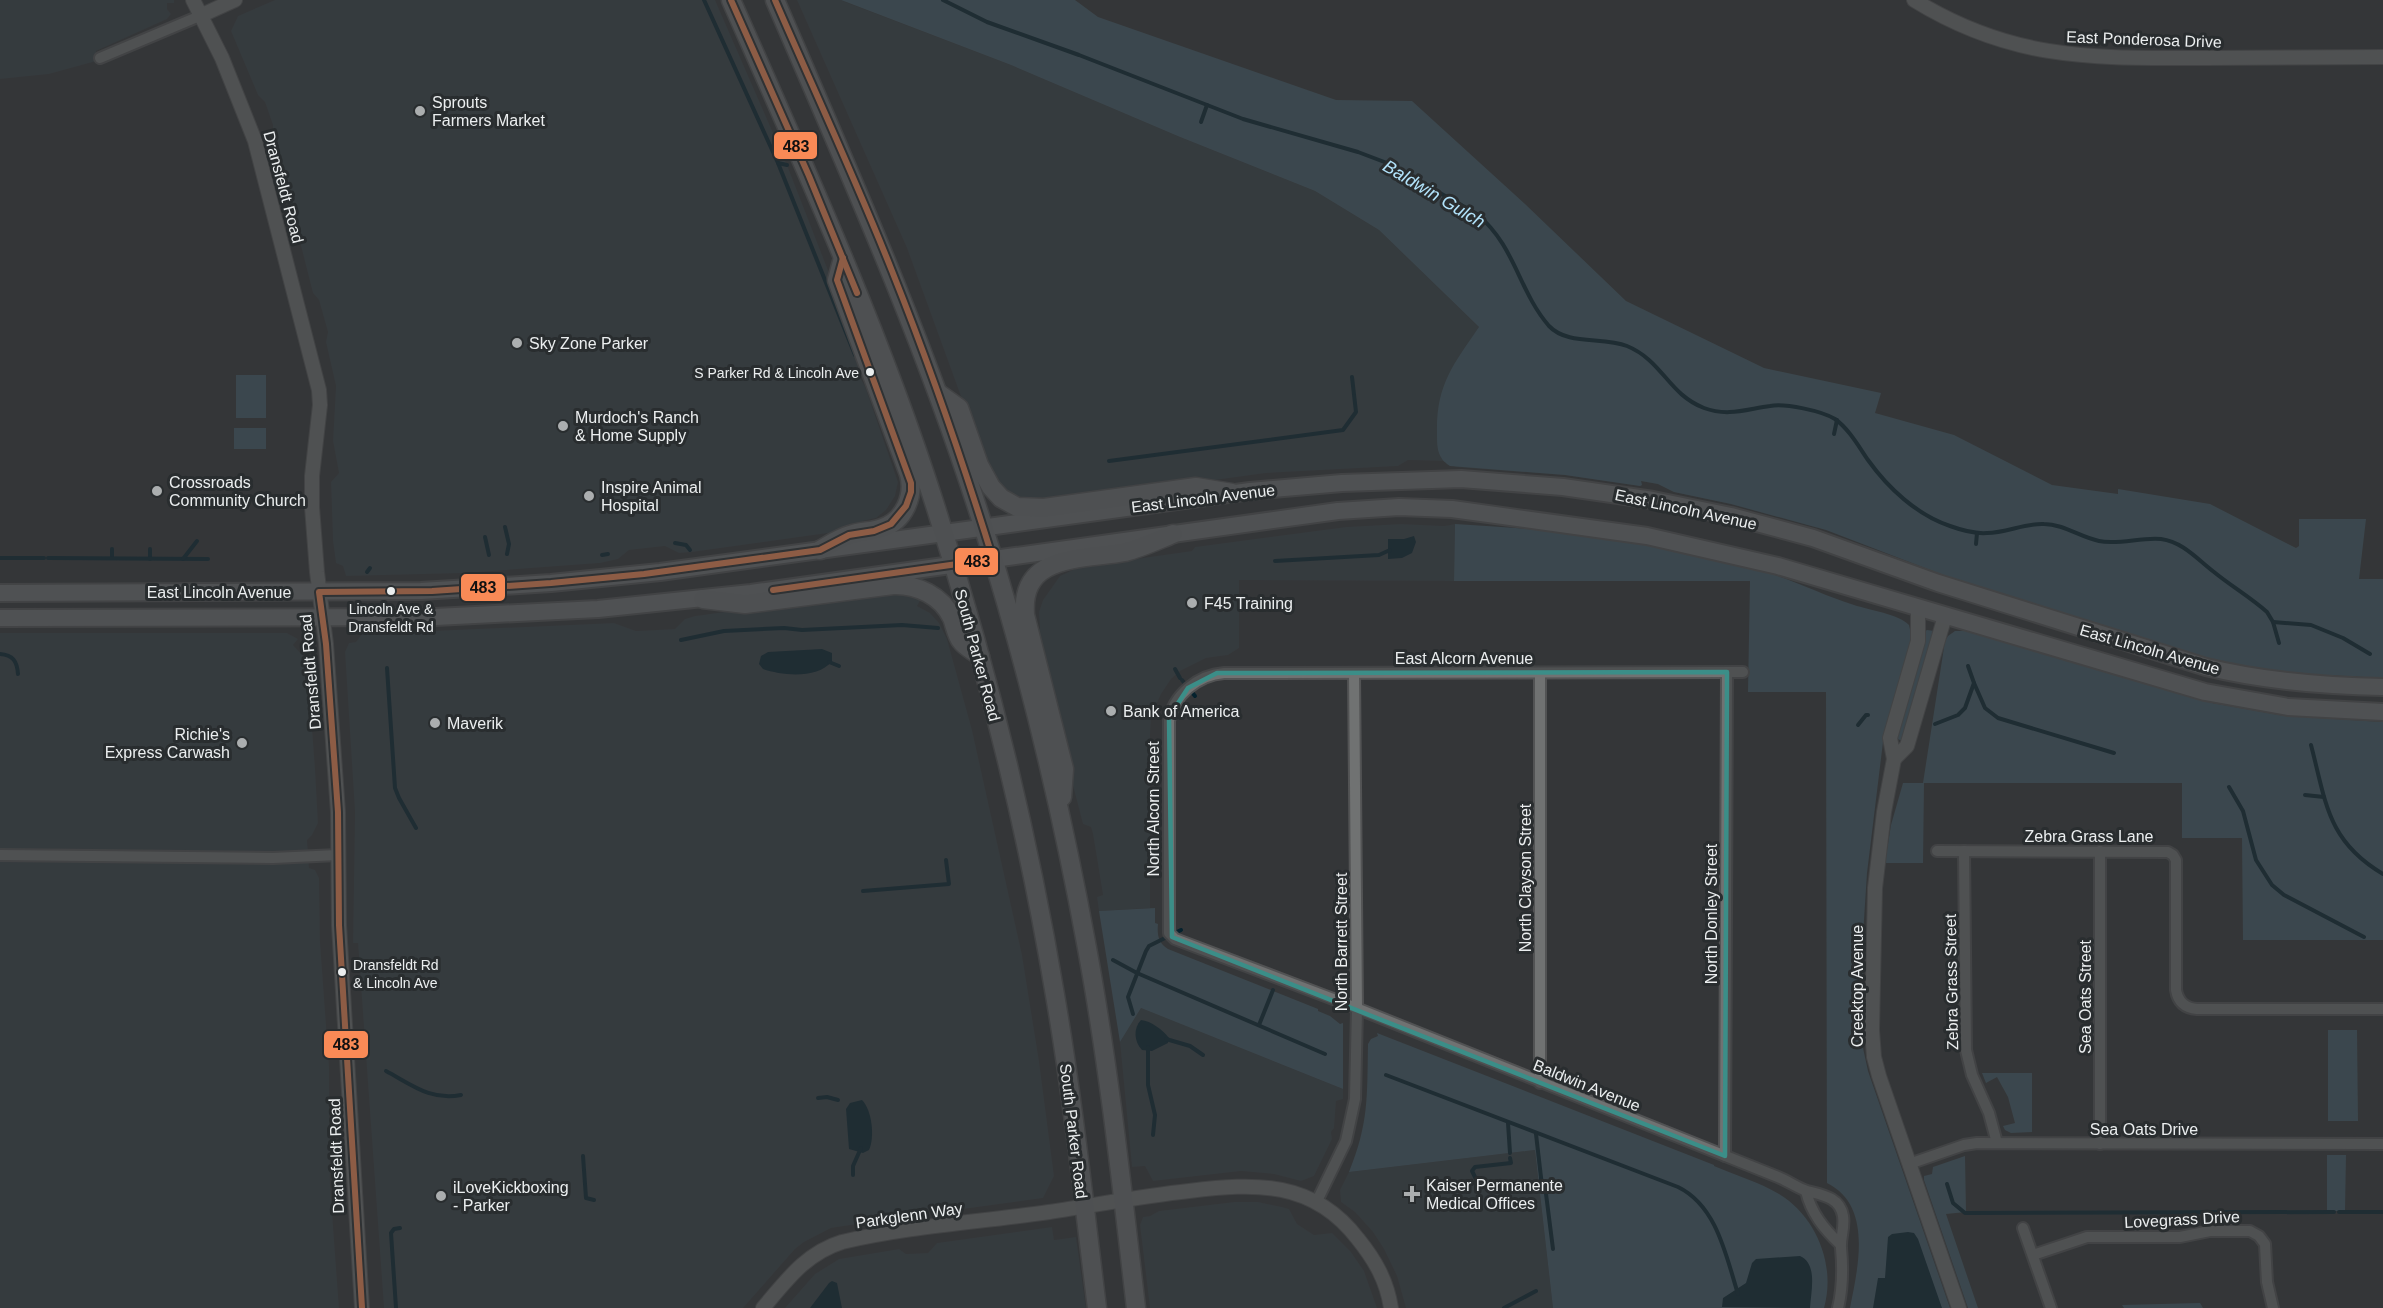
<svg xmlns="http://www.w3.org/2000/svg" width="2383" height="1308" font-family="Helvetica,sans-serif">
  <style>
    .built { fill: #374045 }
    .green { fill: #445c68 }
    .water { fill: #05222e }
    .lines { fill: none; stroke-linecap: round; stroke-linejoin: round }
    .stream { stroke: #05222e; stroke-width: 4 }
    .minor-casing { stroke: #525354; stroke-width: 14 }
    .tertiary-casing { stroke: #525354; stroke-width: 16 }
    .primary-casing { stroke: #525354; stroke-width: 20 }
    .trunk-casing { stroke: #525354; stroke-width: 21 }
    .minor { stroke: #707272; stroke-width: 10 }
    .tertiary { stroke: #707272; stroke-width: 14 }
    .primary { stroke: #707274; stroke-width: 16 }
    .trunk { stroke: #6e7072; stroke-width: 18 }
    .bus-1-casing { stroke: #292d2f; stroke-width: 10 }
    .bus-1 { stroke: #f98a56; stroke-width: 6 }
    .marked { fill: none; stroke: #3b8e88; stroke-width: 4.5; stroke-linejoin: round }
    .poi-dot { fill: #abaeaf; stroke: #292d2f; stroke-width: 2 }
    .bus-dot { fill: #ebeeef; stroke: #292d2f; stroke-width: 2 }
    .labels { text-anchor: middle; stroke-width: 6; stroke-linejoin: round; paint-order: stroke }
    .bus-label { font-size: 14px; fill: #ebeeef; stroke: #292d2f; text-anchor: end }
    .street-label { font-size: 16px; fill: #ebeeef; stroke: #292d2f }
    .poi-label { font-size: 16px; fill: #ebeeef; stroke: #292d2f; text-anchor: start }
    .water-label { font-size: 18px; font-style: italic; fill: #b2e3fb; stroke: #292d2f }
    .line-badge { stroke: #292d2f; stroke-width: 2 }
    .pale-badge-label { font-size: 16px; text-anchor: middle; font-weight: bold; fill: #111 }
  </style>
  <rect width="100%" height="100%" fill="#343638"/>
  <g class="built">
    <polygon points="0,0 174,0 174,3 167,3 167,9 171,14 167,19 96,51 100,60 49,74 0,79"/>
    <polygon points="275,0 715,0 787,165 866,368 856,371 865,386 898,482 895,496 886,510 876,518 863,521 864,528 692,552 679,553 665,546 629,550 618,559 600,563 466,573 346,576 343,566 336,563 333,541 331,482 339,473 333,441 336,386 326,342 328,332 319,300 313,293 273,136 273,125 265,102 258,95 231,31 238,16"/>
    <polygon points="797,0 841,0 848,3 1011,65 1180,137 1315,191 1379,230 1485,333 1818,528 1731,504 1674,492 1658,484 1641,481 1642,485 1640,486 1565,475 1456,467 1443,461 1408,460 1398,466 1266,473 1047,503 1021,500 1004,491 987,468 907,248"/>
    <polygon points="1401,524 1444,526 1455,524 1454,581 1239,580 1239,648 1228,655 1206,658 1180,671 1171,679 1161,694 1151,716 1150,736 1150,908 1099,911 1097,897 1103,895 1093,834 1091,827 1083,824 1033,632 1040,629 1039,612 1043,600 1060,576 1079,567 1192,551 1195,547 1346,527"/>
    <polygon points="878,591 904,592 921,599 917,606 930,613 939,623 947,639 972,730 1022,955 1039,1061 1054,1176 1043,1198 934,1213 927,1209 899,1212 891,1219 831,1228 804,1242 795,1249 743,1308 384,1308 358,943 353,943 355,812 345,652 349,643 356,642 362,634 614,623 636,631 675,629 685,619 695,616"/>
    <polygon points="0,633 287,633 298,639 293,645 307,660 315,768 318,823 312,835 307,840 309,868 315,870 319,878 320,941 329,1066 330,1184 339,1308 0,1308"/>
    <polygon points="1141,1008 1343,1089 1343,1099 1336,1101 1334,1128 1331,1132 1332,1139 1314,1176 1301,1181 1274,1174 1241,1171 1153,1181 1145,1166 1132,1167 1120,1042"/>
    <polygon points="1535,1150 1553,1308 1406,1308 1397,1276 1384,1249 1373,1232 1355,1212 1341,1202 1340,1190 1349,1172"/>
    <polygon points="1234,1202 1258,1202 1282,1207 1289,1209 1297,1224 1314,1235 1332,1233 1351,1252 1364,1271 1377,1308 1150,1308 1140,1225 1143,1217 1150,1216 1159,1211"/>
    <polygon points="1052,1227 1054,1240 1076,1237 1086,1308 785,1308 815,1274 839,1259 899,1249 906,1254 928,1253 937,1243"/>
  </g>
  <g class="green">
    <path d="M841 0H1075L1098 17 1336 100 1412 101 1525 204 1626 301 1764 368 1881 393 1875 413 1954 435 2052 485 2118 494V489L2210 504 2296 548 2299 546V519H2366L2359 579H2383V678L2288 673 2238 665 2183 652 1951 578 1826 530 1731 504 1674 492 1658 484 1641 481 1642 485 1640 486 1565 475 1450 466C1437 458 1437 447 1437 433 1436 385 1453 365 1479 327L1379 230 1315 191 1180 137 1011 65Z"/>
    <rect x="236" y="375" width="30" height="43"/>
    <rect x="234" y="428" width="32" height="21"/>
    <path d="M1455 524C1560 530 1669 540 1769 573 1798 582 1825 596 1854 605 1869 610 1899 614 1909 625L1912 639 1883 742 1867 873 1863 935V1048L1868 1071 1950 1308H1850C1858 1267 1873 1206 1827 1183L1826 692H1748L1750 581H1454Z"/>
    <polygon points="1927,630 1934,631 1902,740 1900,740 1896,738 1924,632"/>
    <polygon points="1955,631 1967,631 2212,703 2285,716 2383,722 2383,940 2243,940 2242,838 2182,838 2182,783 1924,783 1923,863 1885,863 1891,825 1903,783 1923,783 1945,641 1948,636"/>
    <path d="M1155 908V923L1158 924C1157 934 1158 943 1168 949L1318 1009V1011L1330 1016 1340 1024 1343 1023V1089L1141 1008 1120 1042 1099 911Z"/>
    <polygon points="2328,1030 2357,1030 2358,1121 2328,1121"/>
    <path d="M1377 1033 1714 1165V1166C1735 1175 1759 1182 1779 1194 1817 1217 1836 1266 1824 1308H1553L1535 1150 1349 1172C1369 1123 1367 1096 1368 1044L1371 1039 1378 1036Z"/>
    <polygon points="1982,1073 2032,1073 2032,1132 2011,1133 2005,1130 2003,1126 2015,1123 2008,1097 1997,1077 1986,1083"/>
    <polygon points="2327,1155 2346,1155 2345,1211 2327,1211"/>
    <polygon points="1965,1156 1966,1212 1946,1214 1978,1308 1968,1308 1924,1180 1924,1176 1932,1174 1933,1167"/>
    <polygon points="2200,1303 2203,1308 2124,1308 2122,1305"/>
  </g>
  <g class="water">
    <polygon points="1414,536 1416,542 1412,553 1402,558 1388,559 1388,539 1404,539"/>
    <path d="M822 649 832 653V661C818 679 783 676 763 669L759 664 761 656 768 652Z"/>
    <path d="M1141 1020C1151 1021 1163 1030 1169 1038L1168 1043 1152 1051 1142 1050C1134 1042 1133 1028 1141 1020Z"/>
    <path d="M862 1100C872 1110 875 1137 869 1150L863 1153 849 1149 846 1109 850 1103Z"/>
    <polygon points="1908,1232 1914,1233 1918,1239 1942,1308 1873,1308 1878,1278 1885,1278 1888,1237 1892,1234"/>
    <path d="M1800 1256C1818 1264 1811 1291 1810 1308L1722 1307 1723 1298 1746 1283 1752 1263 1756 1259Z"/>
    <polygon points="832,1281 837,1283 842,1308 810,1308 829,1283"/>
  </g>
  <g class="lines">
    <g class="stream">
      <polyline points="704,0 778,163 855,355"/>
      <path d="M943 0 987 22 1079 55 1243 119 1358 152 1387 163 1477 214C1516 247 1518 290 1549 326 1568 346 1603 336 1627 346 1663 361 1668 394 1704 408 1728 417 1747 409 1770 406 1785 403 1822 411 1835 419 1849 429 1859 447 1868 460 1888 488 1917 515 1950 526 1961 530 1975 534 1987 533 2006 533 2025 523 2044 524 2063 524 2080 537 2099 541 2119 545 2141 537 2161 539 2183 542 2197 559 2214 572 2231 586 2250 597 2267 612L2273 622 2279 643"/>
      <polyline points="1201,122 1207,105"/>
      <polyline points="778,163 787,165"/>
      <polyline points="1834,434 1837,420"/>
      <polyline points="1109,461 1343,430 1356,412 1352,377"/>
      <polyline points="505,527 509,544 507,554"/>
      <polyline points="485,537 489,555"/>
      <polyline points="675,543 686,545 690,550"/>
      <polyline points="1976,544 1977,533"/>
      <polyline points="112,549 112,558"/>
      <polyline points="150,549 150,559"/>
      <polyline points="602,555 608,554"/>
      <polyline points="0,558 44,558"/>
      <polyline points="48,558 208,559"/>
      <polyline points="183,559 197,541"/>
      <polyline points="1275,561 1379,555 1390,550"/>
      <polyline points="367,572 370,568"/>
      <polyline points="2273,622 2311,625 2343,638 2370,654"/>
      <polyline points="681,640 724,631 784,628 802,630 902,625 938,628"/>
      <path d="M0 654C13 655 17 661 18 674"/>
      <polyline points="829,662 839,666"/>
      <polyline points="387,668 395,788 399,798 416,828"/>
      <polyline points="1175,669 1180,678"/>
      <polyline points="1182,680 1195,696"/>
      <polyline points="1974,683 1985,708 1998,718 2114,753"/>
      <polyline points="1935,724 1958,715 1965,708 1974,683 1968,666"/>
      <polyline points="1858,725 1866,715 1868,715"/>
      <path d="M2311 745C2326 802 2327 841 2383 874"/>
      <polyline points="2229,787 2243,811 2256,860 2272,885 2284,895 2364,937"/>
      <polyline points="2305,795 2324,797"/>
      <polyline points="863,891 949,884 946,860"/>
      <polyline points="1113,960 1137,973 1325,1054"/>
      <polyline points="1133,1014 1128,997 1146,951 1149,946 1181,930"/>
      <polyline points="1259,1025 1273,990"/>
      <polyline points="1166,1039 1190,1046 1203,1055"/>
      <polyline points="1148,1047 1148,1085 1155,1115 1153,1135"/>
      <path d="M386 1071C412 1085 431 1101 461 1095"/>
      <path d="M1386 1075 1678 1187C1717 1206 1726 1256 1738 1294"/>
      <polyline points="818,1098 827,1097 838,1100"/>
      <polyline points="1508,1123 1510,1153"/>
      <polyline points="1536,1134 1542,1186"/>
      <polyline points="583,1156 586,1198 594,1200"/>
      <polyline points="853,1175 853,1166 861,1148"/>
      <polyline points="1476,1179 1472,1171 1475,1167 1511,1163 1510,1158"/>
      <polyline points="1541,1179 1545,1186 1553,1249"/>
      <polyline points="1947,1184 1953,1203 1965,1213 2334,1212"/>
      <polyline points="2339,1212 2383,1212"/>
      <polyline points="396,1308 391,1233 394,1229 400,1228"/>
      <polyline points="1504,1308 1536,1291"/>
    </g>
    <g class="minor-casing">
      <g id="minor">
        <polyline points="100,58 202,15"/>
        <path d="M1743 672 1224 673C1198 675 1173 695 1169 721V933L1175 939 1341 1002 1778 1177C1788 1181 1798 1188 1807 1191 1822 1195 1840 1197 1843 1216 1845 1228 1840 1238 1841 1248 1843 1269 1843 1287 1838 1308"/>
        <path d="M1937 851 2168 852 2173 855 2176 860V990C2178 1002 2185 1008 2197 1009H2383"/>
        <polyline points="1964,851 1966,1050 1972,1075 1989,1113 1997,1143"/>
        <polyline points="2100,851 2100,1144"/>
        <polyline points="0,855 273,858 338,855"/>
        <polyline points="1540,1083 1540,673"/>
        <polyline points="1725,1156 1727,672"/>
        <polyline points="1909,1164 1964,1145 1977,1143 2383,1144"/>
        <path d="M1806 1191C1811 1213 1824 1229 1840 1244"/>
        <polyline points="1316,1203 1346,1141 1355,1099 1357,1009 1354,673"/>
        <polyline points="2023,1228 2051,1308"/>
        <polyline points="2033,1255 2087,1237 2180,1237 2210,1231 2250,1231 2259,1236 2265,1244 2267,1282 2273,1308"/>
      </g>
    </g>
    <g class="tertiary-casing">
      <g id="tertiary">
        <polyline points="193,0 222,58 255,141 319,390 320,405 312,476 312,507 317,572 326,644 338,812 339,925 362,1308"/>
        <path d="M1914 0C2013 61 2093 58 2205 58 2264 58 2324 57 2383 57"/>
        <polyline points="202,15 235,0"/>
        <polyline points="1918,608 1918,641 1890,738 1894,759 1884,812 1875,888 1872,1030 1874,1057 1879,1076 1959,1308"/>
        <polyline points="1894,759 1907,746 1945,616"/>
        <path d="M763 1308C786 1281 806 1253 842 1242 910 1226 981 1222 1049 1212 1096 1205 1142 1196 1189 1191 1255 1183 1313 1180 1358 1239 1375 1260 1387 1281 1391 1308"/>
      </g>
    </g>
    <g class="primary-casing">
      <g id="primary">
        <path d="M0 593 421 591 551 583 660 572 1250 491 1342 483 1461 479 1563 487 1653 500 1731 516 1813 538 1938 583 2206 667C2264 681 2323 686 2383 687"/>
        <polyline points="0,618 435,617 598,609 751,593 1338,511 1399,507 1452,509 1647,536 1778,566 2205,692 2288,707 2383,712"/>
      </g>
    </g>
    <g class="trunk-casing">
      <g id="trunk">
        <path d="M731 0C804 165 879 330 934 502 986 664 1027 828 1055 995 1073 1099 1084 1204 1097 1308"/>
        <path d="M775 0C850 174 927 347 984 529 1027 666 1061 806 1087 948 1109 1067 1122 1188 1136 1308"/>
        <polyline points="938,393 959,408 979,465 991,487 1001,498 1017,507 1044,508 1196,487 1232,493"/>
        <path d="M820 550C829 545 839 538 850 535 860 531 872 532 882 528 904 521 915 496 909 474L837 280 843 258"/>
        <path d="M703 599 745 604 893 585C917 584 942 596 952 618 955 625 956 635 961 641 965 647 974 651 980 656"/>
        <path d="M1062 797 1064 769 1025 615C1020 553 1083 560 1125 552 1141 548 1158 540 1173 534"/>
      </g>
    </g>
    <use href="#minor" class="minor"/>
    <use href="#tertiary" class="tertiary"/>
    <use href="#primary" class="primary"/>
    <use href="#trunk" class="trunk"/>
    <g class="bus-1-casing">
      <g id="bus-1">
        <polyline points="731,0 809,176 857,293"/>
        <path d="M773 590 993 559C963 462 930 366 892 271 856 180 814 90 775 0"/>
        <polyline points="362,1308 339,925 338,812 326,644 319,592 432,591 551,583 644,574 820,550 849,535 874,531 891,524 906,506 911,492 911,483 837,280 843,258"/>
      </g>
    </g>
    <use href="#bus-1" class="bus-1"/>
  </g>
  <path d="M0 0H2383V1308H0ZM1727 672 1725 1156 1172 937 1169 717 1188 688 1217 673Z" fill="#343638" fill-opacity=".55" fill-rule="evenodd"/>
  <path class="marked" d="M1727 672 1725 1156 1172 937 1169 717 1188 688 1217 673Z"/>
  <g class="poi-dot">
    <circle cx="420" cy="111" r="6"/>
    <circle cx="517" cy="343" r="6"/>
    <circle cx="563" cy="426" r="6"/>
    <circle cx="157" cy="491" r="6"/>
    <circle cx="589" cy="496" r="6"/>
    <circle cx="1192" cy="603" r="6"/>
    <circle cx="1111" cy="711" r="6"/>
    <circle cx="435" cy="723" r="6"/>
    <circle cx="242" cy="743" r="6"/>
    <path d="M1409 1185h6v6h6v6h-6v6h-6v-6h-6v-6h6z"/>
    <circle cx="441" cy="1196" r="6"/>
  </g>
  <g class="bus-dot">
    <circle cx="870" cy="372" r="5"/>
    <circle cx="391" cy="591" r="5"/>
    <circle cx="342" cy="972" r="5"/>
  </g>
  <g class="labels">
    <g class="bus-label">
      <text x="859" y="378">S Parker Rd &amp; Lincoln Ave</text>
      <text x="391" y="614" text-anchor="middle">Lincoln Ave &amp;<tspan x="391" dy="18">Dransfeldt Rd</tspan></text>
      <text x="353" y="970" text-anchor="start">Dransfeldt Rd<tspan x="353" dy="18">&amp; Lincoln Ave</tspan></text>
    </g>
    <g class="street-label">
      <text transform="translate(2144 39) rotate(2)" y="6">East Ponderosa Drive</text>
      <text transform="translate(284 187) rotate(75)" y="6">Dransfeldt Road</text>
      <text transform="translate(1203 498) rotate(-7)" y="6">East Lincoln Avenue</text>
      <text transform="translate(1686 509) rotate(12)" y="6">East Lincoln Avenue</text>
      <text x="219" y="598">East Lincoln Avenue</text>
      <text transform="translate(2150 649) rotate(16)" y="6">East Lincoln Avenue</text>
      <text transform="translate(978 655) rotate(75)" y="6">South Parker Road</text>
      <text x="1464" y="664">East Alcorn Avenue</text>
      <text transform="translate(310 672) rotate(-95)" y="6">Dransfeldt Road</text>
      <text transform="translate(1153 809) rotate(-90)" y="6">North Alcorn Street</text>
      <text x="2089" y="842">Zebra Grass Lane</text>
      <text transform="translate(1525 878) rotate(-90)" y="6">North Clayson Street</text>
      <text transform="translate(1711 914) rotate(-90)" y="6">North Donley Street</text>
      <text transform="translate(1341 942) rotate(-90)" y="6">North Barrett Street</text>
      <text transform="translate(1951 982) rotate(-91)" y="6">Zebra Grass Street</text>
      <text transform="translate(1857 986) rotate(-90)" y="6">Creektop Avenue</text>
      <text transform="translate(2085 997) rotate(-90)" y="6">Sea Oats Street</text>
      <text transform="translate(1587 1085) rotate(22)" y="6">Baldwin Avenue</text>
      <text x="2144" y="1135">Sea Oats Drive</text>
      <text transform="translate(1074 1131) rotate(83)" y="6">South Parker Road</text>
      <text transform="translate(336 1156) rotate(-92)" y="6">Dransfeldt Road</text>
      <text transform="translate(909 1215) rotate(-8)" y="6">Parkglenn Way</text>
      <text transform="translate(2182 1219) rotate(-3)" y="6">Lovegrass Drive</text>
    </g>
    <g class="poi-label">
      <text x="432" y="108">Sprouts<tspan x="432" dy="18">Farmers Market</tspan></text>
      <text x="529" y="349">Sky Zone Parker</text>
      <text x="575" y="423">Murdoch's Ranch<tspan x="575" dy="18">&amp; Home Supply</tspan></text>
      <text x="169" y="488">Crossroads<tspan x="169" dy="18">Community Church</tspan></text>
      <text x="601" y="493">Inspire Animal<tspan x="601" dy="18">Hospital</tspan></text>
      <text x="1204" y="609">F45 Training</text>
      <text x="1123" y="717">Bank of America</text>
      <text x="447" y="729">Maverik</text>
      <text x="230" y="740" text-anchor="end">Richie's<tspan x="230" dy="18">Express Carwash</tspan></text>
      <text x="1426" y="1191">Kaiser Permanente<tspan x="1426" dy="18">Medical Offices</tspan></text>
      <text x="453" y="1193">iLoveKickboxing<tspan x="453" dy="18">- Parker</tspan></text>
    </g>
    <g class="water-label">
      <text transform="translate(1434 194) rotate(31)" y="6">Baldwin Gulch</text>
    </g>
  </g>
  <g class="line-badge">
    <rect x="773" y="131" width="45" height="29" rx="6" fill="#f98a56"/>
    <rect x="954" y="547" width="45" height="29" rx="6" fill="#f98a56"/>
    <rect x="460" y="573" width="46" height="29" rx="6" fill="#f98a56"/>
    <rect x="323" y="1030" width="46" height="29" rx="6" fill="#f98a56"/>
  </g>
  <g class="pale-badge-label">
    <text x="796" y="152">483</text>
    <text x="977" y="567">483</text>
    <text x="483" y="593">483</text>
    <text x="346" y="1050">483</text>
  </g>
</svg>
